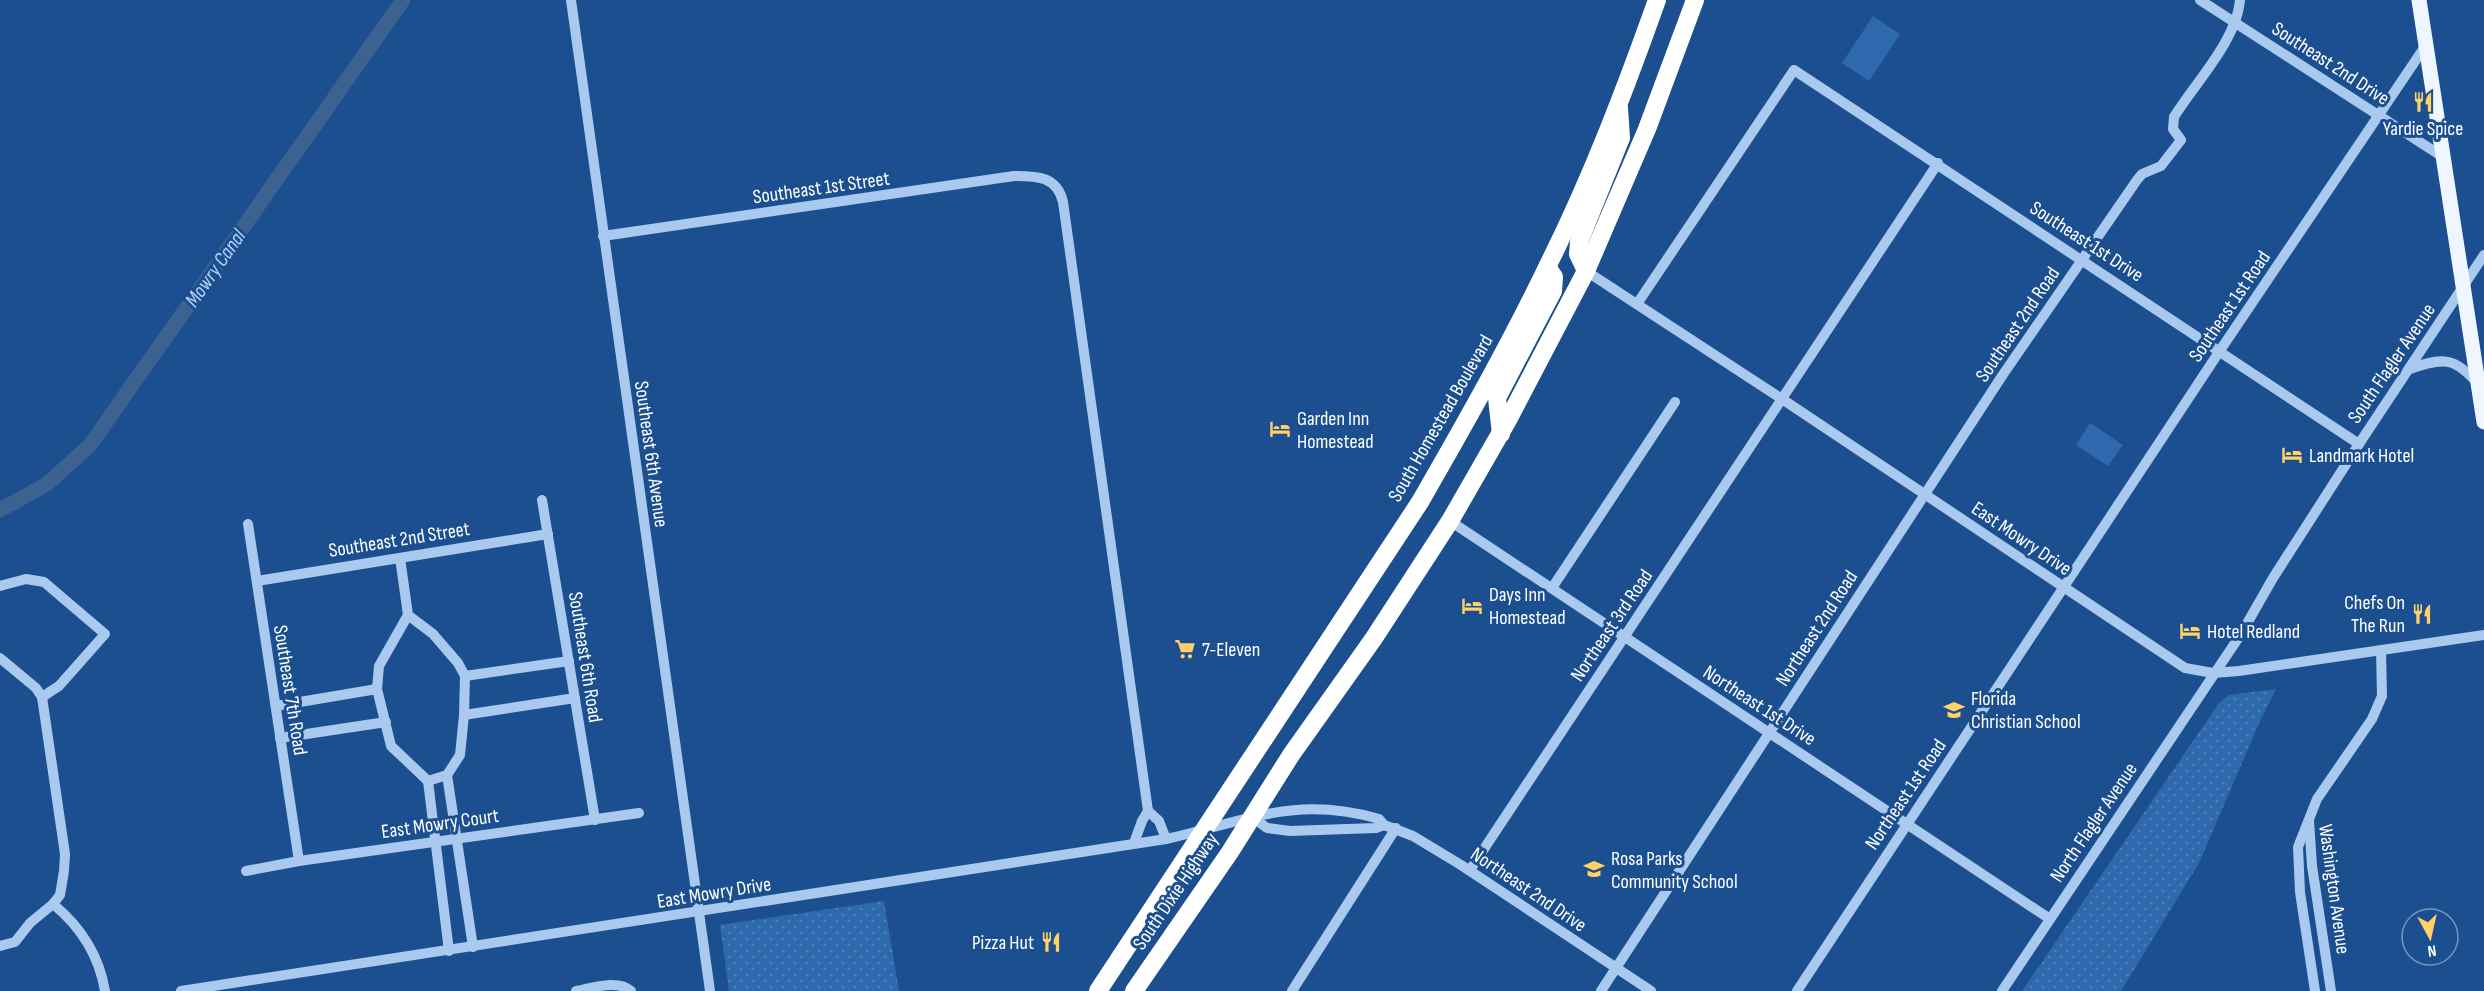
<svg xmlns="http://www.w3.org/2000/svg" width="2484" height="991" font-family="'Sofia Sans Condensed',sans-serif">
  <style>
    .grass { fill: url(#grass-dots) }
    .park { fill: #2e69ad }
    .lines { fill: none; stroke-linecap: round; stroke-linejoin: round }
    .canal { stroke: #3c6290; stroke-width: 15 }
    .minor { stroke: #a9c9ee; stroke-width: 10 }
    .major { stroke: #f0f6ff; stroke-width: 15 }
    .highway { stroke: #fff; stroke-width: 18 }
    .labels { text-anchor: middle; stroke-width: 6; stroke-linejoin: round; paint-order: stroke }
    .street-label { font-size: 20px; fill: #fff; stroke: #1b4f8f }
    .poi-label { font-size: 20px; fill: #fff; stroke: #1b4f8f; text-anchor: start }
    .water-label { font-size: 21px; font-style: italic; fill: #b5d3f5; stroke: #1b4f8f }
  </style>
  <defs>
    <pattern id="grass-dots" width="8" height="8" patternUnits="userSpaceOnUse" patternTransform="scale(1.5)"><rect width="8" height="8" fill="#2e69ad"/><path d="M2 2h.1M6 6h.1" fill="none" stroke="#4d80b9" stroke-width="1.8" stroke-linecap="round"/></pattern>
  </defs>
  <rect width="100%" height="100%" fill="#1b4f8f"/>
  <g class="grass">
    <polygon points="2276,689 2260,721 2199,863 2121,991 2022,991 2219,703 2229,695"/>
    <polygon points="884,901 899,991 729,991 720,925"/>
  </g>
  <g class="park">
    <polygon points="1873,16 1900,34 1869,81 1842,63"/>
    <polygon points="2090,423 2123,445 2108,466 2076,445"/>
  </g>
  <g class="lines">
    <polyline class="canal" points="0,510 47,484 90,445 403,0"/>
    <g class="minor">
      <polyline points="571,0 710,991"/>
      <polyline points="2200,0 2443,157"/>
      <path d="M603 236 1014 176C1037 176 1057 176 1063 202L1148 811 1159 821 1166 839"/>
      <polyline points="1586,271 1782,399 2185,668 2213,673 2239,671 2484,635"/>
      <polyline points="1637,304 1794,70 2359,444"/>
      <path d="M2410 369C2443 357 2455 357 2478 384"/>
      <polyline points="542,500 595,820"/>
      <polyline points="1450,521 2050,919"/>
      <polyline points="248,524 299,861"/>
      <polyline points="400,558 408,615 379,666 377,689 391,746 428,781 447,775 460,755 464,715 465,676 458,663 433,634 408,615"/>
      <polyline points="257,581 548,534"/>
      <polyline points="0,586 26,579 44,582 105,634 59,686 42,697"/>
      <polyline points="1552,588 1675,402"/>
      <polyline points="0,658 36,688 42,697 65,854 64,871 60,895 53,904 30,923 15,942 0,946"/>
      <polyline points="465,676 569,661"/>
      <polyline points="276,706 377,689"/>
      <polyline points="464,715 575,698"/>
      <polyline points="280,738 386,722"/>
      <polyline points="447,775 473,947"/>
      <polyline points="428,781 449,951"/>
      <polyline points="1252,817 1267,828 1290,831 1376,828 1384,825"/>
      <polyline points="2309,820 2312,866 2331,991"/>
      <polyline points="1134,843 1142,821 1148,811"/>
      <polyline points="1470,870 1938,163"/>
      <polyline points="246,871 299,861 639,813"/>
      <path d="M53 904C81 927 99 955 105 991"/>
      <path d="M181 991 1166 839C1248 821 1294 795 1379 819L1384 825 1413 836 1461 865 1651 991"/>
      <path d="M576 991C592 988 618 979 631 991"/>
      <polyline points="1292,991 1396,828"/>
      <path d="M1601 991 2002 376 2137 180 2142 174 2161 166 2181 140 2173 129 2174 117C2195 83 2237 40 2240 0"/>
      <polyline points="1797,991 2219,352 2426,45"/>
      <polyline points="2002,991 2241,634 2273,578 2359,444 2484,255"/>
      <polyline points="2315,991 2300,892 2298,847 2317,799 2372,719 2382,696 2381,650"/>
    </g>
    <polyline class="major" points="2419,0 2484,422"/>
    <g class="highway">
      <polyline points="1586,271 1578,254 1579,242 1621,138 1619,108"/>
      <polyline points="1501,434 1497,398 1553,291 1554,277 1547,267"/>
      <path d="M1098 991 1420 502C1466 422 1512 341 1552 257 1593 174 1626 87 1657 0"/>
      <polyline points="1134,991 1230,852 1291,755 1374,638 1450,521 1508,420 1586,271 1647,129 1695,0"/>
    </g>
  </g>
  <defs>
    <g id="restaurant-bare" transform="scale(1.62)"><path d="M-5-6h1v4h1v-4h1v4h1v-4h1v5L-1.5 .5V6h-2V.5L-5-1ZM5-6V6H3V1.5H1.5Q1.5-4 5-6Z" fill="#ffd166" stroke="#1b4f8f" stroke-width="2.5" paint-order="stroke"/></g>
    <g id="hotel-bare" transform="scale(1.62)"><path d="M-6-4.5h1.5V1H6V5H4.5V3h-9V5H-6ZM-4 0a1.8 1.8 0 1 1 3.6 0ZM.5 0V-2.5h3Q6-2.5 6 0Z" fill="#ffd166" stroke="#1b4f8f" stroke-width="2.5" paint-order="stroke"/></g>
    <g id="supermarket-bare" transform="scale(1.62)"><path d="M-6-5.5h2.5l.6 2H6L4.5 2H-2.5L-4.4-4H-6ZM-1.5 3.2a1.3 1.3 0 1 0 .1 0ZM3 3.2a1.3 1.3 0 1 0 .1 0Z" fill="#ffd166" stroke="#1b4f8f" stroke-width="2.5" paint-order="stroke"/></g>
    <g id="school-bare" transform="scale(1.62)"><path d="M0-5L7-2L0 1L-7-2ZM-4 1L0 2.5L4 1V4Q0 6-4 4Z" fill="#ffd166" stroke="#1b4f8f" stroke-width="2.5" paint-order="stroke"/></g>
  </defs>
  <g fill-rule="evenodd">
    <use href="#restaurant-bare" x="2423" y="102"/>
    <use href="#hotel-bare" x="1280" y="429"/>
    <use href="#hotel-bare" x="2292" y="455"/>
    <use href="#hotel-bare" x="1472" y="606"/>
    <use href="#restaurant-bare" x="2422" y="614"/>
    <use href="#hotel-bare" x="2190" y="631"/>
    <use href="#supermarket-bare" x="1185" y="649"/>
    <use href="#school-bare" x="1954" y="710"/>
    <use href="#school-bare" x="1594" y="869"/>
    <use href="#restaurant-bare" x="1051" y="942"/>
  </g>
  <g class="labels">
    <g class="street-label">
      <text transform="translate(2331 63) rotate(33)" y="7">Southeast 2nd Drive</text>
      <text transform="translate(821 187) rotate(-8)" y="7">Southeast 1st Street</text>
      <text transform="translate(2087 241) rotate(33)" y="7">Southeast 1st Drive</text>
      <text transform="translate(2229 306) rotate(-56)" y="7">Southeast 1st Road</text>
      <text transform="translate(2017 324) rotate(-56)" y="7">Southeast 2nd Road</text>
      <text transform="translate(2391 363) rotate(-56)" y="7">South Flagler Avenue</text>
      <text transform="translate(1440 418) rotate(-60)" y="7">South Homestead Boulevard</text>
      <text transform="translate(652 454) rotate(82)" y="7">Southeast 6th Avenue</text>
      <text transform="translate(2022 538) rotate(34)" y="7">East Mowry Drive</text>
      <text transform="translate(399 539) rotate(-9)" y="7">Southeast 2nd Street</text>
      <text transform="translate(1611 625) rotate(-56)" y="7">Northeast 3rd Road</text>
      <text transform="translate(1816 628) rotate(-57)" y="7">Northeast 2nd Road</text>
      <text transform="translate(586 657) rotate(81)" y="7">Southeast 6th Road</text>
      <text transform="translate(291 690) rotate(81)" y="7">Southeast 7th Road</text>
      <text transform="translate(1760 705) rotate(33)" y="7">Northeast 1st Drive</text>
      <text transform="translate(1905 794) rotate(-56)" y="7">Northeast 1st Road</text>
      <text transform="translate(2093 822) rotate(-56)" y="7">North Flagler Avenue</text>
      <text transform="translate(440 823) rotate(-8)" y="7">East Mowry Court</text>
      <text transform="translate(1529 889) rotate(34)" y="7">Northeast 2nd Drive</text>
      <text transform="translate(2335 889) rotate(82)" y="7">Washington Avenue</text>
      <text transform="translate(1175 891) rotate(-56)" y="7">South Dixie Highway</text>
      <text transform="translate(714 892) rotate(-9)" y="7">East Mowry Drive</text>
    </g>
    <g class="poi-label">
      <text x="2423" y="135" text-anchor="middle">Yardie Spice</text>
      <text x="1297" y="425">Garden Inn<tspan x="1297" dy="23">Homestead</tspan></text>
      <text x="2309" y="462">Landmark Hotel</text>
      <text x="1489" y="601">Days Inn<tspan x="1489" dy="23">Homestead</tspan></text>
      <text x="2405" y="609" text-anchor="end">Chefs On<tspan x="2405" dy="23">The Run</tspan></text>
      <text x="2207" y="638">Hotel Redland</text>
      <text x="1202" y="656">7-Eleven</text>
      <text x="1971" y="705">Florida<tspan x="1971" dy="23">Christian School</tspan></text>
      <text x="1611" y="865">Rosa Parks<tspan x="1611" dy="23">Community School</tspan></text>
      <text x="1034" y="949" text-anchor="end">Pizza Hut</text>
    </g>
    <g class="water-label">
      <text transform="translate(215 268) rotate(-55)" y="7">Mowry Canal</text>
    </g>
  </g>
  <g transform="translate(2430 937) rotate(172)"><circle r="28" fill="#1b4f8f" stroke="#7695bc" stroke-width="1.5"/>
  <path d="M0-4.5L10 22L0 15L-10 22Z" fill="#ffd166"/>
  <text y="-9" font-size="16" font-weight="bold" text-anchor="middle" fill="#ffffff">N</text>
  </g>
</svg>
